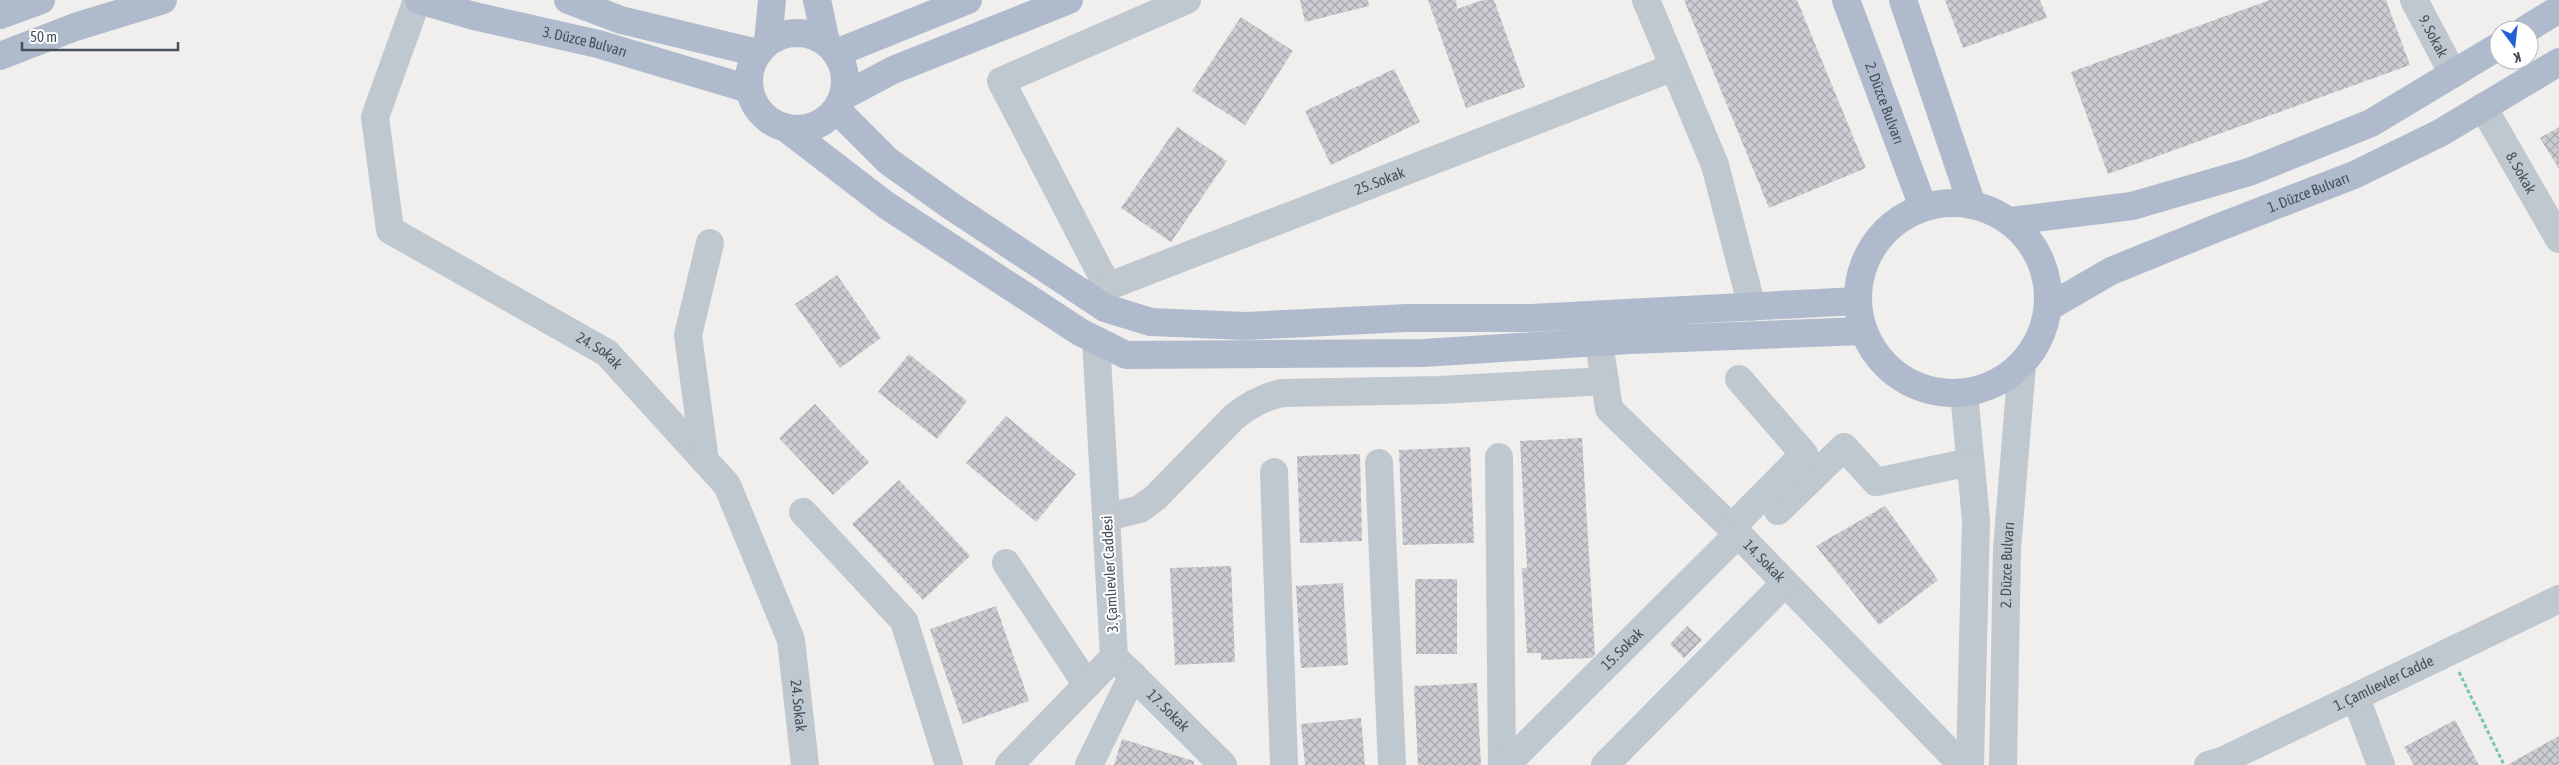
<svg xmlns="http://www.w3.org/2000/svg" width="2559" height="765" font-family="'Asap Condensed',sans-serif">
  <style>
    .building { fill: url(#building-cross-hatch) }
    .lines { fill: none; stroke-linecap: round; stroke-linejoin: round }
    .path { stroke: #78c8a8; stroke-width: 3; stroke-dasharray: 4 2.5; stroke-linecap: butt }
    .minor { stroke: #bfc7cf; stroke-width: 28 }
    .major { stroke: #afbbcc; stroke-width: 28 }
    .labels { text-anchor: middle; stroke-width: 4; stroke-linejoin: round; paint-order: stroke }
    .street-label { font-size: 15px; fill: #47505a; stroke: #fff }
  </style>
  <defs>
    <pattern id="building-cross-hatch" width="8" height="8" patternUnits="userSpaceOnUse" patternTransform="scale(1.25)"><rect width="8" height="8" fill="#cbcdd2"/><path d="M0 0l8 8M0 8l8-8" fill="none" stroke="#a7a9ad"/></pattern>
  </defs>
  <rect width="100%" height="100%" fill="#f1eeee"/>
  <g class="building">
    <polygon points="1300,0 1368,0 1369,6 1305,22"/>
    <polygon points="1428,0 1456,0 1457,9 1483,0 1494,0 1525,87 1466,108"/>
    <polygon points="1684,0 1797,0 1866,168 1769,208"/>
    <polygon points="1945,0 2040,0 2047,18 1963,48"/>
    <polygon points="2270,0 2386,0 2410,65 2108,174 2071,72"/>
    <polygon points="1241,17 1293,51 1245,125 1192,91"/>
    <polygon points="1394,69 1420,122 1331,165 1305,111"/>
    <polygon points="1177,127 1227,161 1171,242 1121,208"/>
    <polygon points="2559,127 2559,169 2540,138"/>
    <polygon points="837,275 881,338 840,368 795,304"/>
    <polygon points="909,354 967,401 937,439 878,392"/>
    <polygon points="815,404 869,462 833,495 779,438"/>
    <polygon points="1006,416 1076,474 1036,522 966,463"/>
    <polygon points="1582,438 1595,654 1592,658 1541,660 1541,653 1527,653 1522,568 1527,568 1520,441"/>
    <polygon points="1470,447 1474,543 1403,545 1399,450"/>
    <polygon points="1360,454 1362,541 1300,543 1297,456"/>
    <polygon points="899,480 970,556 923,600 852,524"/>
    <polygon points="1885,506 1938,580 1879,625 1816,546"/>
    <polygon points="1231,566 1235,662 1175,665 1170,568"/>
    <polygon points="1415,579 1457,579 1457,654 1416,654"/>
    <polygon points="1343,583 1348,665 1301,668 1296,586"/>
    <polygon points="996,606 1029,701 963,724 930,629"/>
    <polygon points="1687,626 1702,640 1684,658 1670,644"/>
    <polygon points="1477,683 1481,765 1418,765 1414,686"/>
    <polygon points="1361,718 1365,765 1305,765 1301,724"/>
    <polygon points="2455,720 2479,765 2414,765 2404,747"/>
    <polygon points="2559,736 2559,765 2507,765"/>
    <polygon points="1122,739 1194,761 1194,765 1114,765"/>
  </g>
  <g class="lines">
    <polyline class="path" points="2459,672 2504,765"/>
    <g class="minor">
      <path id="s1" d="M417 0 375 117 390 230 607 353 727 485 791 640 805 765"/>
      <polyline points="1646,0 1715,165 1752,307"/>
      <path id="s2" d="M2414 0 2453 74"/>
      <path id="s3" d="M2483 107 2559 239"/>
      <polyline points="1108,287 1001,81 1187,0"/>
      <path id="s4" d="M1086 295 1674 67"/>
      <path id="s5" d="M1599 342 1609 409 1738 534 1962 765"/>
      <polyline points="1964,393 1976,520 1970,765"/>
      <polyline points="1499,457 1502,765"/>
      <polyline points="705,461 688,335 710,243"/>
      <polyline points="1379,463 1392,765"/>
      <polyline points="1274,472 1284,765"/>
      <polyline points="1778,511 1844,447 1876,482 1970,462"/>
      <polyline points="803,512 904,621 949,765"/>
      <path d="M1108 517 1140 509 1156 497 1234 417C1249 405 1263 397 1282 393L1439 390 1605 381"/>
      <polyline points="1731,528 1804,454 1739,379"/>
      <polyline points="1006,563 1087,685"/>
      <path id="s6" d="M1114 657 1223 765"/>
      <polyline points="2356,698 2381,765"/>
      <polyline points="1009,765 1114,657 1096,340"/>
      <polyline points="1089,765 1133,675"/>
      <path id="s7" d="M1506 765 1738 534"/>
      <polyline points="1605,765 1784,584"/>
      <path id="s8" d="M2003 765 2007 549 2022 365"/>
      <path id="s9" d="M2208 765 2224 760 2559 599"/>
    </g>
    <g class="major">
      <path id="s10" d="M419 0 474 16 598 44 749 89"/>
      <polyline points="568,0 621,20 758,53"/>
      <polyline points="817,0 826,42"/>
      <path id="s11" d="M1846 0 1923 207"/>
      <polyline points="1903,0 1972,205"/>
      <polyline points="0,15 41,0"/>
      <polyline points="2525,30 2559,9"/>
      <circle cx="797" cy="81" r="48"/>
      <polyline points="768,42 772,0"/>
      <polyline points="836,53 968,0"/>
      <polyline points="0,56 75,27 163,0"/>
      <polyline points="844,96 893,70 1069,0"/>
      <polyline points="837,110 888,161 951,206 1105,308 1151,322 1245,326 1407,318 1531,318 1857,301"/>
      <polyline points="787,129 886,205 1080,332 1126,355 1423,353 1630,340 1863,331"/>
      <circle cx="1953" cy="298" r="95"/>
      <polyline points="2010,221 2132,206 2249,172 2371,123 2499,46"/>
      <path id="s12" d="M2049 307 2111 271 2217 228 2354 175 2440 133 2559 62"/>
    </g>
  </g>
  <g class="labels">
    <g class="street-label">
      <text dy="5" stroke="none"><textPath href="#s2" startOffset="41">9. Sokak</textPath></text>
      <text dy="5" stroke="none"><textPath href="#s10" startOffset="171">3. Düzce Bulvarı</textPath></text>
      <text dy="5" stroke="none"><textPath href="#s11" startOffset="110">2. Düzce Bulvarı</textPath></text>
      <text dy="5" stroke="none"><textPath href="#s3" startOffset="76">8. Sokak</textPath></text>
      <text dy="5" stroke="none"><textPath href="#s4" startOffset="315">25. Sokak</textPath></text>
      <text dy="5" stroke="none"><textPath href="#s12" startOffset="284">1. Düzce Bulvarı</textPath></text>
      <text dy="5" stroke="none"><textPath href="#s1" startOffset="480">24. Sokak</textPath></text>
      <text dy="5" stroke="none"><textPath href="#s5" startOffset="285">14. Sokak</textPath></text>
      <text dy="5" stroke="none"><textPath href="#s8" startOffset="200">2. Düzce Bulvarı</textPath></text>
      <text transform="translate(1110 574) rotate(-93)" y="5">3. Çamlıevler Caddesi</text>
      <text dy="5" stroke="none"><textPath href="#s7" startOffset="164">15. Sokak</textPath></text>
      <text dy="5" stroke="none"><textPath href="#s9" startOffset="194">1. Çamlıevler Cadde</textPath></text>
      <text dy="5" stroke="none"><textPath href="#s1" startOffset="900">24. Sokak</textPath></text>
      <text dy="5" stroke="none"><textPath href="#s6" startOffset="76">17. Sokak</textPath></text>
    </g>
  </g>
  <g transform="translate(2514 45) rotate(165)"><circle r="24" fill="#ffffff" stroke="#b5b9bd"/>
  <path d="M0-4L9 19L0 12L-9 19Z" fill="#2261d6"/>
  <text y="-8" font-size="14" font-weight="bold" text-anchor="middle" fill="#47505a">K</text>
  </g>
  <path d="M22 42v8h156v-8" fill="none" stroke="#47505a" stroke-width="2.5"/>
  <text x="30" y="42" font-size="15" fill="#47505a" stroke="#ffffff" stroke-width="4" paint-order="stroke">50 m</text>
</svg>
